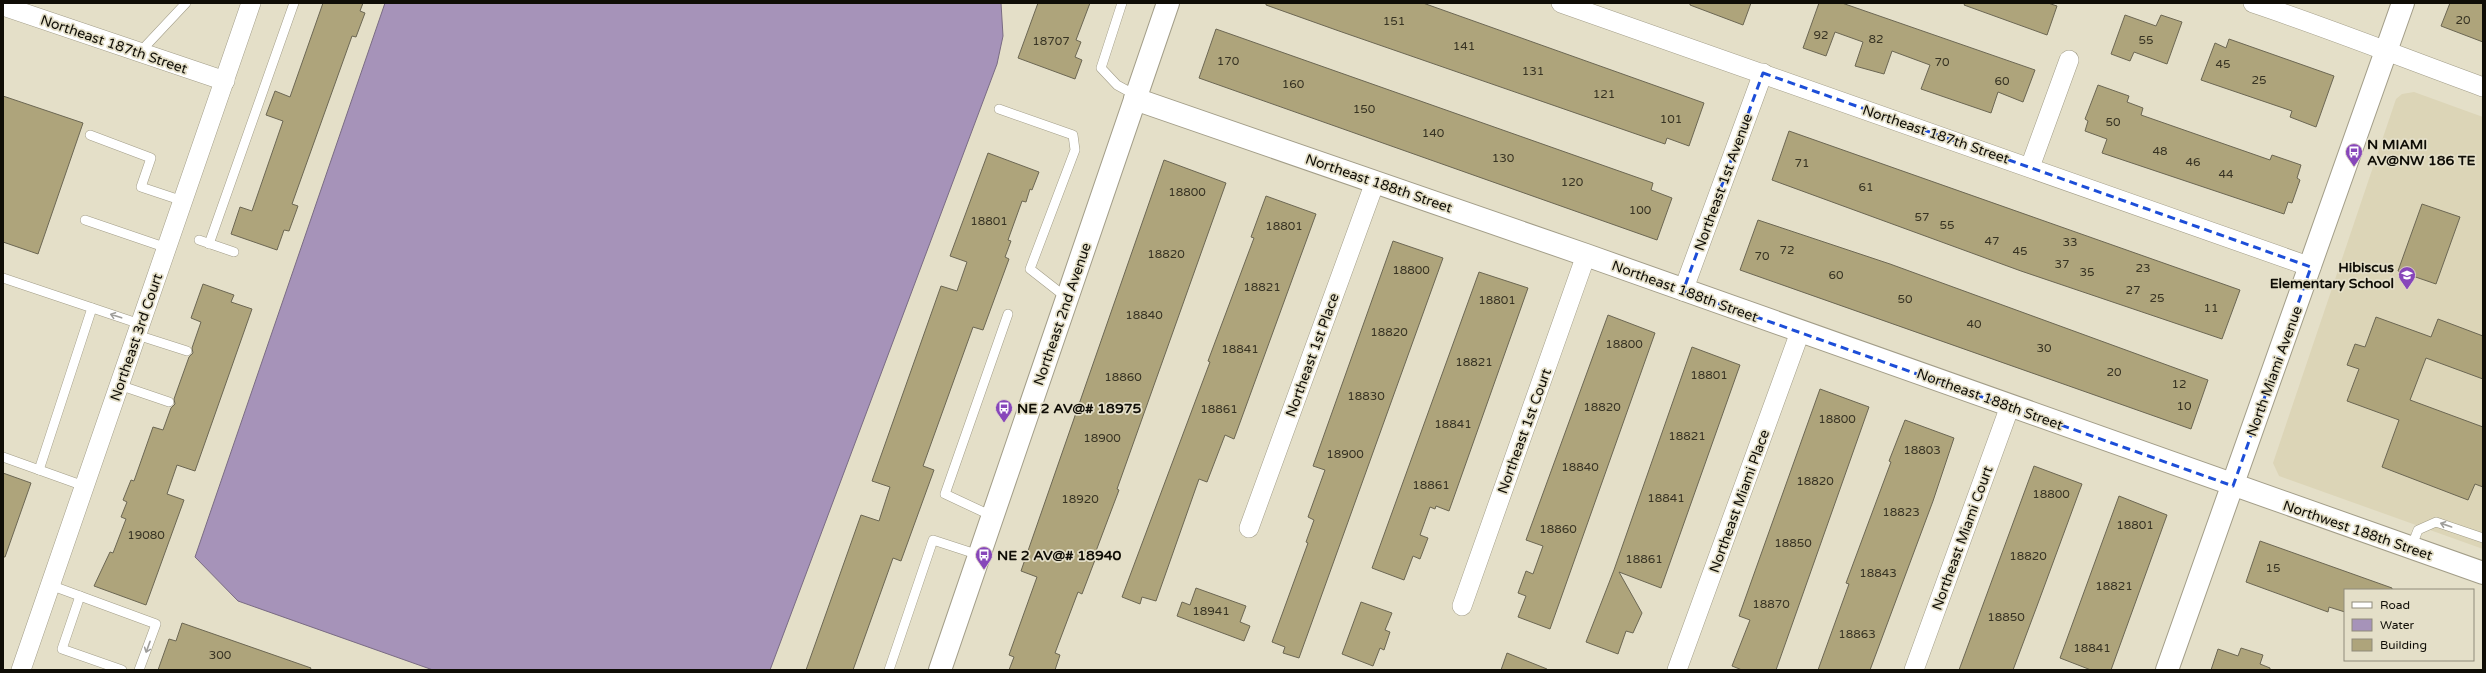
<svg xmlns="http://www.w3.org/2000/svg" width="2486" height="673" font-family="'Varela Round',sans-serif">
  <style>
    .built { fill: #dcd5b7 }
    .water { fill: #a693b9; stroke: #796b83 }
    .building { fill: #aea47b; stroke: #6c6753 }
    .lines { fill: none; stroke-linecap: round; stroke-linejoin: round }
    .service-casing { stroke: #a29d88; stroke-width: 10 }
    .minor-casing { stroke: #a29d88; stroke-width: 20 }
    .tertiary-casing { stroke: #a29d88; stroke-width: 24 }
    .service { stroke: #fff; stroke-width: 9 }
    .minor { stroke: #fff; stroke-width: 19 }
    .tertiary { stroke: #fff; stroke-width: 22 }
    .oneway { stroke: #9f9e9b }
    .marked { fill: none; stroke: #1d4ed8; stroke-width: 3; stroke-dasharray: 8 5; stroke-linejoin: round }
    .labels { text-anchor: middle; stroke-width: 3.5; stroke-linejoin: round; paint-order: stroke }
    .number-label { font-size: 12px; fill: #373323 }
    .street-label { font-size: 14px; fill: #0f0d06; stroke: #e4dfc8 }
    .poi-label { font-size: 14px; font-weight: bold; fill: #0f0d06; stroke: #e4dfc8; text-anchor: start }
  </style>
  <rect width="100%" height="100%" fill="#e4dfc8"/>
  <polygon class="built" points="2414,92 2483,117 2483,549 2279,476 2273,463 2396,99 2402,94"/>
  <polygon class="water" points="385,3 1001,3 1003,36 997,64 770,670 433,670 238,601 195,557"/>
  <g class="building">
    <polygon points="323,3 363,3 360,11 365,13 356,37 352,36 292,204 298,206 289,231 284,230 277,250 231,234 240,207 252,211 283,121 266,115 275,91 290,97"/>
    <polygon points="1038,3 1090,3 1076,40 1081,42 1075,57 1082,60 1075,79 1018,58"/>
    <polygon points="1266,3 1423,3 1704,103 1689,146 1667,138 1665,144 1339,31 1266,5"/>
    <polygon points="1690,3 1751,3 1743,25 1690,5"/>
    <polygon points="1819,3 1842,3 2035,70 2023,102 1998,92 1991,113 1921,89 1930,65 1892,51 1884,74 1855,66 1863,42 1835,32 1826,56 1803,48"/>
    <polygon points="1965,3 2048,3 2057,6 2047,35 1964,5"/>
    <polygon points="2450,3 2483,3 2483,42 2441,26"/>
    <polygon points="2125,15 2156,26 2161,15 2182,22 2167,64 2134,52 2130,61 2111,54"/>
    <polygon points="1216,29 1653,183 1651,190 1672,198 1657,240 1199,78"/>
    <polygon points="2229,39 2334,76 2316,127 2290,117 2292,111 2201,80 2215,43 2226,48"/>
    <polygon points="2098,85 2129,96 2127,102 2143,108 2141,115 2270,160 2272,155 2301,165 2297,178 2300,180 2292,203 2288,202 2284,214 2102,153 2107,139 2085,131 2088,121 2085,119"/>
    <polygon points="3,96 83,123 38,254 3,242"/>
    <polygon points="1789,131 2240,290 2222,339 2021,271 1772,180"/>
    <polygon points="988,153 1039,172 1032,190 1030,189 1026,202 1022,201 1008,240 1011,241 1005,257 1009,259 983,330 973,327 923,466 934,470 901,561 893,558 853,670 806,670 861,515 879,521 890,487 872,481 941,286 957,291 967,262 950,256"/>
    <polygon points="1164,160 1226,183 1117,489 1119,490 1096,551 1098,552 1082,594 1078,592 1055,653 1060,655 1055,670 1009,670 1014,657 1009,655 1037,577 1021,571"/>
    <polygon points="1266,196 1316,214 1234,439 1225,435 1207,482 1199,479 1156,601 1142,597 1140,604 1122,597 1210,362 1208,361 1254,238 1251,237"/>
    <polygon points="2422,204 2460,217 2436,284 2398,271"/>
    <polygon points="1758,220 1890,264 2208,380 2191,429 1740,270"/>
    <polygon points="1393,241 1443,258 1299,658 1283,653 1285,647 1272,642 1308,543 1306,542 1314,520 1308,517 1325,470 1313,466"/>
    <polygon points="1479,272 1528,288 1449,511 1436,506 1435,509 1430,507 1420,535 1428,538 1420,559 1413,556 1404,580 1372,568"/>
    <polygon points="203,284 234,295 231,302 252,309 195,471 177,465 167,494 184,500 146,605 94,586 110,552 113,553 126,519 121,517 127,502 123,500 131,480 134,481 153,427 163,430 171,408 175,404 174,399 189,357 193,353 192,348 201,322 191,318"/>
    <polygon points="1608,315 1655,333 1550,629 1518,617 1526,596 1518,593 1526,571 1533,574 1543,546 1526,540"/>
    <polygon points="2376,317 2431,337 2438,319 2483,336 2483,379 2426,358 2410,400 2483,427 2483,487 2475,484 2468,500 2382,467 2399,420 2347,401 2359,369 2347,365 2355,344 2365,347"/>
    <polygon points="1692,347 1740,365 1661,588 1619,572 1642,613 1633,633 1626,631 1618,654 1586,642 1614,570"/>
    <polygon points="1820,389 1869,407 1776,670 1742,670 1732,666 1750,620 1739,616"/>
    <polygon points="1905,420 1954,438 1933,501 1870,670 1818,670 1849,584 1846,583 1891,462 1889,461"/>
    <polygon points="2034,466 2082,484 2037,606 2013,670 1959,670"/>
    <polygon points="3,473 31,483 5,557 3,557"/>
    <polygon points="2119,496 2167,515 2111,670 2091,670 2060,658"/>
    <polygon points="2260,541 2392,588 2392,590 2345,590 2345,612 2329,607 2328,612 2246,582"/>
    <polygon points="1196,588 1246,606 1240,622 1250,626 1244,641 1177,616 1182,602 1190,605"/>
    <polygon points="1361,602 1392,613 1385,630 1390,632 1384,650 1380,648 1373,666 1342,654"/>
    <polygon points="182,623 311,668 310,670 158,670 169,639 176,641"/>
    <polygon points="2241,648 2263,655 2260,664 2270,668 2270,670 2211,670 2218,649 2238,656"/>
    <polygon points="1507,653 1547,669 1547,670 1501,670"/>
  </g>
  <g class="lines">
    <g class="service-casing">
      <g id="service">
        <polyline points="1122,3 1101,68 1117,85 1137,96"/>
        <polyline points="140,52 186,3"/>
        <polyline points="999,109 1073,135 1075,150 1030,269 1067,298"/>
        <polyline points="90,135 151,158 141,187 183,201"/>
        <polyline points="85,220 167,248"/>
        <polyline points="199,240 234,252"/>
        <polyline points="209,244 294,3"/>
        <polyline points="3,278 140,324"/>
        <polyline points="137,335 187,351"/>
        <polyline points="119,385 169,402"/>
        <polyline points="3,457 84,486"/>
        <polyline points="39,470 92,308"/>
        <polyline points="992,516 945,494 1008,314"/>
        <polyline points="2411,548 2418,530 2436,522 2483,538"/>
        <polyline points="50,585 156,624 139,670"/>
        <polyline points="80,596 62,649 122,670"/>
        <polyline points="889,670 933,540 979,555"/>
      </g>
    </g>
    <g class="minor-casing">
      <g id="minor">
        <polyline points="1561,3 2311,267"/>
        <path d="M2253 3C2331 29 2406 59 2483 87"/>
        <polyline points="3,6 225,81"/>
        <polyline points="2030,167 2069,60"/>
        <polyline points="1683,291 1763,73"/>
        <polyline points="1249,528 1375,182"/>
        <polyline points="1462,606 1586,255"/>
        <polyline points="21,670 251,3"/>
        <polyline points="1677,670 1800,332"/>
        <polyline points="1914,670 2010,406"/>
      </g>
    </g>
    <g class="tertiary-casing">
      <g id="tertiary">
        <polyline points="1135,99 1586,255 2483,573"/>
        <polyline points="940,670 1168,3"/>
        <polyline points="2167,670 2403,3"/>
      </g>
    </g>
    <use href="#service" class="service"/>
    <use href="#minor" class="minor"/>
    <use href="#tertiary" class="tertiary"/>
  </g>
  <defs><path id="oneway-shaft" d="M-6 0H5M1.5-3L5.5 0L1.5 3" fill="none" stroke-width="1.6" stroke-linecap="round" stroke-linejoin="round"/></defs>
  <g class="oneway">
    <use href="#oneway-shaft" transform="translate(116 316) rotate(-162)"/>
    <use href="#oneway-shaft" transform="translate(2446 525) rotate(-161)"/>
    <use href="#oneway-shaft" transform="translate(148 647) rotate(110)"/>
  </g>
  <path class="marked" d="M1763 73 2311 267 2233 486 1683 291Z"/>
  <defs>
    <g id="bus-pin" transform="scale(0.9)"><path d="M0 17L-7.5 6A9.5 9.5 0 1 1 7.5 6Z" fill="#8746ba" stroke="#e4dfc8"/><path d="M-5-6H5V4H4V6H2V4H-2V6H-4V4H-5ZM-3.5-4V0h7V-4ZM-3.5 1.2v1.5H-2V1.2ZM2 1.2v1.5H3.5V1.2Z" fill="#fff"/></g>
    <g id="school-pin" transform="scale(0.9)"><path d="M0 17L-7.5 6A9.5 9.5 0 1 1 7.5 6Z" fill="#8746ba" stroke="#e4dfc8"/><path d="M0-5L7-2L0 1L-7-2ZM-4 1L0 2.5L4 1V4Q0 6-4 4Z" fill="#fff"/></g>
  </defs>
  <g fill-rule="evenodd">
    <use href="#bus-pin" x="2354" y="152"/>
    <use href="#school-pin" x="2407" y="275"/>
    <use href="#bus-pin" x="1004" y="408"/>
    <use href="#bus-pin" x="984" y="555"/>
  </g>
  <g class="labels">
    <g class="number-label">
      <text x="2463" y="24">20</text>
      <text x="1394" y="25">151</text>
      <text x="1821" y="39">92</text>
      <text x="1876" y="43">82</text>
      <text x="2146" y="44">55</text>
      <text x="1051" y="45">18707</text>
      <text x="1464" y="50">141</text>
      <text x="1228" y="65">170</text>
      <text x="1942" y="66">70</text>
      <text x="2223" y="68">45</text>
      <text x="1533" y="75">131</text>
      <text x="2259" y="84">25</text>
      <text x="2002" y="85">60</text>
      <text x="1293" y="88">160</text>
      <text x="1604" y="98">121</text>
      <text x="1364" y="113">150</text>
      <text x="1671" y="123">101</text>
      <text x="2113" y="126">50</text>
      <text x="1433" y="137">140</text>
      <text x="2160" y="155">48</text>
      <text x="1503" y="162">130</text>
      <text x="2193" y="166">46</text>
      <text x="1802" y="167">71</text>
      <text x="2226" y="178">44</text>
      <text x="1572" y="186">120</text>
      <text x="1866" y="191">61</text>
      <text x="1187" y="196">18800</text>
      <text x="1640" y="214">100</text>
      <text x="1922" y="221">57</text>
      <text x="989" y="225">18801</text>
      <text x="1947" y="229">55</text>
      <text x="1284" y="230">18801</text>
      <text x="1992" y="245">47</text>
      <text x="2070" y="246">33</text>
      <text x="1787" y="254">72</text>
      <text x="2020" y="255">45</text>
      <text x="1166" y="258">18820</text>
      <text x="1762" y="260">70</text>
      <text x="2062" y="268">37</text>
      <text x="2143" y="272">23</text>
      <text x="1411" y="274">18800</text>
      <text x="2087" y="276">35</text>
      <text x="1836" y="279">60</text>
      <text x="1262" y="291">18821</text>
      <text x="2133" y="294">27</text>
      <text x="2157" y="302">25</text>
      <text x="1905" y="303">50</text>
      <text x="1497" y="304">18801</text>
      <text x="2211" y="312">11</text>
      <text x="1144" y="319">18840</text>
      <text x="1974" y="328">40</text>
      <text x="1389" y="336">18820</text>
      <text x="1624" y="348">18800</text>
      <text x="2044" y="352">30</text>
      <text x="1240" y="353">18841</text>
      <text x="1474" y="366">18821</text>
      <text x="2114" y="376">20</text>
      <text x="1709" y="379">18801</text>
      <text x="1123" y="381">18860</text>
      <text x="2179" y="388">12</text>
      <text x="1366" y="400">18830</text>
      <text x="2184" y="410">10</text>
      <text x="1602" y="411">18820</text>
      <text x="1219" y="413">18861</text>
      <text x="1837" y="423">18800</text>
      <text x="1453" y="428">18841</text>
      <text x="1687" y="440">18821</text>
      <text x="1102" y="442">18900</text>
      <text x="1922" y="454">18803</text>
      <text x="1345" y="458">18900</text>
      <text x="1580" y="471">18840</text>
      <text x="1815" y="485">18820</text>
      <text x="1431" y="489">18861</text>
      <text x="2051" y="498">18800</text>
      <text x="1666" y="502">18841</text>
      <text x="1080" y="503">18920</text>
      <text x="1901" y="516">18823</text>
      <text x="2135" y="529">18801</text>
      <text x="1558" y="533">18860</text>
      <text x="146" y="539">19080</text>
      <text x="1793" y="547">18850</text>
      <text x="2028" y="560">18820</text>
      <text x="1644" y="563">18861</text>
      <text x="2273" y="572">15</text>
      <text x="1878" y="577">18843</text>
      <text x="2114" y="590">18821</text>
      <text x="1771" y="608">18870</text>
      <text x="1211" y="615">18941</text>
      <text x="2006" y="621">18850</text>
      <text x="1857" y="638">18863</text>
      <text x="2092" y="652">18841</text>
      <text x="220" y="659">300</text>
    </g>
    <g class="street-label">
      <text transform="translate(114 44) rotate(19)" y="5">Northeast 187th Street</text>
      <text transform="translate(1936 134) rotate(19)" y="5">Northeast 187th Street</text>
      <text transform="translate(1723 182) rotate(-70)" y="5">Northeast 1st Avenue</text>
      <text transform="translate(1379 183) rotate(19)" y="5">Northeast 188th Street</text>
      <text transform="translate(1685 291) rotate(20)" y="5">Northeast 188th Street</text>
      <text transform="translate(1062 314) rotate(-71)" y="5">Northeast 2nd Avenue</text>
      <text transform="translate(136 337) rotate(-71)" y="5">Northeast 3rd Court</text>
      <text transform="translate(1312 355) rotate(-70)" y="5">Northeast 1st Place</text>
      <text transform="translate(2274 371) rotate(-70)" y="5">North Miami Avenue</text>
      <text transform="translate(1990 399) rotate(20)" y="5">Northeast 188th Street</text>
      <text transform="translate(1524 431) rotate(-70)" y="5">Northeast 1st Court</text>
      <text transform="translate(1739 501) rotate(-70)" y="5">Northeast Miami Place</text>
      <text transform="translate(2358 530) rotate(19)" y="5">Northwest 188th Street</text>
      <text transform="translate(1962 538) rotate(-70)" y="5">Northeast Miami Court</text>
    </g>
    <g class="poi-label">
      <text x="2367" y="149">N MIAMI<tspan x="2367" dy="16">AV@NW 186 TE</tspan></text>
      <text x="2394" y="272" text-anchor="end">Hibiscus<tspan x="2394" dy="16">Elementary School</tspan></text>
      <text x="1017" y="413">NE 2 AV@# 18975</text>
      <text x="997" y="560">NE 2 AV@# 18940</text>
    </g>
  </g>
  <rect width="2486" height="673" fill="none" stroke="#0f0d06" stroke-width="8"/>
  <rect x="2344" y="589" width="130" height="72" fill="#e4dfc8" stroke="#8f8b7a"/>
  <rect x="2352" y="602" width="20" height="6" fill="#ffffff" stroke="#8f8b7a"/>
  <text x="2380" y="609" font-size="12" fill="#0f0d06">Road</text>
  <rect x="2352" y="619" width="20" height="12" fill="#a693b9" stroke="#8f8b7a"/>
  <text x="2380" y="629" font-size="12" fill="#0f0d06">Water</text>
  <rect x="2352" y="639" width="20" height="12" fill="#aea47b" stroke="#8f8b7a"/>
  <text x="2380" y="649" font-size="12" fill="#0f0d06">Building</text>
</svg>
